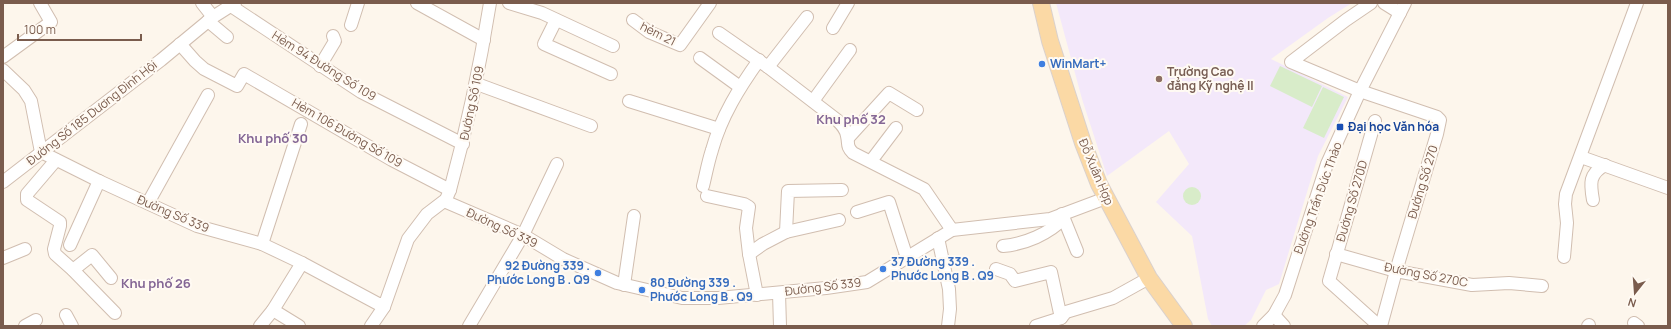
<svg xmlns="http://www.w3.org/2000/svg" width="1671" height="329" font-family="Manrope,sans-serif">
  <style>
    .education { fill: #f3e8fa }
    .green { fill: #d8ecc9 }
    .lines { fill: none; stroke-linecap: round; stroke-linejoin: round }
    .minor-casing { stroke: #d1beb0; stroke-width: 14 }
    .major-casing { stroke: #dad1cd; stroke-width: 18 }
    .minor { stroke: #fff; stroke-width: 12 }
    .major { stroke: #fbd9a5; stroke-width: 16 }
    .shop-dot { fill: #3f7fe0; stroke: #fffaf3; stroke-width: 1.5 }
    .education-dot { fill: #8d6e63; stroke: #fffaf3; stroke-width: 1.5 }
    .transit-dot { fill: #1a4fb4; stroke: #fffaf3; stroke-width: 1.5 }
    .labels { text-anchor: middle; stroke-width: 4; stroke-linejoin: round; paint-order: stroke }
    .street-label { font-size: 12px; fill: #7a5c4d; stroke: #fffaf3 }
    .shop-label { font-size: 12px; font-weight: bold; fill: #366cbe; stroke: #fffaf3; text-anchor: start }
    .education-label { font-size: 12px; font-weight: bold; fill: #785e54; stroke: #fffaf3; text-anchor: start }
    .transit-label { font-size: 12px; font-weight: bold; fill: #164399; stroke: #fffaf3; text-anchor: start }
    .neighbourhood-label { font-size: 13px; font-weight: bold; fill: #846695; stroke: #fffaf3 }
  </style>
  <rect width="100%" height="100%" fill="#fdf6ec"/>
  <polygon class="education" points="1056,3 1352,3 1328,18 1271,59 1348,97 1318,156 1279,284 1266,290 1251,320 1244,326 1212,326 1208,319 1192,236 1156,202 1189,164 1169,131 1107,176 1082,99"/>
  <g class="green">
    <polygon points="1280,66 1322,86 1312,107 1270,86"/>
    <polygon points="1323,87 1344,97 1324,138 1303,128"/>
    <circle cx="1192" cy="196" r="9"/>
  </g>
  <g class="lines">
    <g class="minor-casing">
      <g id="minor">
        <polyline points="202,3 213,17"/>
        <polyline points="230,3 231,6 361,92 463,144"/>
        <polyline points="417,3 484,40"/>
        <polyline points="509,3 542,13 613,46"/>
        <polyline points="1371,3 1346,20 1291,62 1360,91 1437,117 1440,120 1437,134 1396,271 1381,326"/>
        <polyline points="1384,3 1400,13"/>
        <polyline points="556,20 544,44 611,74"/>
        <polyline points="633,20 649,32 680,45 710,3"/>
        <polyline points="208,21 227,37"/>
        <polyline points="351,25 358,3"/>
        <polyline points="833,28 848,3"/>
        <path d="M719 33 768 67 837 120C842 125 846 129 847 136 849 144 846 146 853 153L924 189 952 230"/>
        <polyline points="180,44 195,61 204,69 237,86 244,74 392,160 450,190"/>
        <polyline points="3,57 51,22 40,3"/>
        <polyline points="700,58 740,87"/>
        <polyline points="320,66 335,41 333,36"/>
        <polyline points="768,67 807,17"/>
        <polyline points="3,70 24,90 31,101 41,152 99,181 197,226 262,244 302,263 384,307 408,239 427,214 444,201 523,235 563,259 617,283 682,298 718,298 826,288 867,282 952,230 1050,219 1106,198"/>
        <polyline points="477,84 591,126"/>
        <polyline points="629,101 719,129"/>
        <polyline points="813,101 850,50"/>
        <polyline points="1375,121 1329,281 1379,326"/>
        <polyline points="848,138 889,93 917,110"/>
        <polyline points="1581,157 1668,188"/>
        <polyline points="56,160 27,194 27,200 60,222 60,226 54,249 55,254 73,270 115,313"/>
        <polyline points="871,161 896,128"/>
        <polyline points="3,182 161,60 213,17 235,3"/>
        <path d="M703 186C706 174 708 162 712 150 721 117 739 88 759 60"/>
        <polyline points="707,196 744,204 749,207 746,228 749,254 757,295"/>
        <path d="M447 197 450 190C467 128 480 66 490 3"/>
        <path d="M1593 200C1590 183 1589 174 1605 165"/>
        <polyline points="148,203 208,95"/>
        <polyline points="857,212 889,202 907,258"/>
        <polyline points="1062,214 1077,251"/>
        <polyline points="786,232 788,191 842,190"/>
        <polyline points="938,238 949,289 950,309 948,326"/>
        <polyline points="262,244 301,124"/>
        <polyline points="70,245 99,181"/>
        <path d="M1003 246C1025 244 1049 234 1064 218"/>
        <polyline points="749,254 763,244 786,232 839,220"/>
        <polyline points="1336,254 1396,271 1472,285 1509,283 1542,286"/>
        <polyline points="1564,257 1567,223 1565,204 1566,194 1637,3"/>
        <polyline points="3,258 25,249"/>
        <polyline points="996,269 1010,274 1015,281 1051,272 1061,318"/>
        <polyline points="73,270 92,255 111,278"/>
        <polyline points="624,285 634,216"/>
        <polyline points="779,293 780,326"/>
        <polyline points="273,310 299,326"/>
        <polyline points="66,315 72,326"/>
        <polyline points="1274,315 1284,326"/>
        <polyline points="1061,318 1066,312 1113,298 1149,278"/>
        <polyline points="1634,323 1638,326"/>
        <polyline points="25,326 36,320"/>
        <polyline points="260,326 273,310 302,263"/>
        <polyline points="371,326 384,307"/>
        <polyline points="469,326 523,235 557,164"/>
        <polyline points="1036,326 1061,318"/>
        <polyline points="1263,326 1274,315 1285,295 1327,164 1360,91 1405,3"/>
        <polyline points="1588,326 1589,325"/>
      </g>
    </g>
    <g class="major-casing">
      <polyline id="major" points="1041,3 1050,41 1083,143 1099,184 1149,278 1184,326"/>
    </g>
    <use href="#minor" class="minor"/>
    <use href="#major" class="major"/>
  </g>
  <g class="shop-dot">
    <circle cx="1042" cy="64" r="4"/>
    <circle cx="883" cy="269" r="4"/>
    <circle cx="598" cy="273" r="4"/>
    <circle cx="642" cy="290" r="4"/>
  </g>
  <circle class="education-dot" cx="1159" cy="79" r="4"/>
  <rect class="transit-dot" x="1336" y="123" width="8" height="8" rx="2"/>
  <g class="labels">
    <g class="street-label">
      <text transform="translate(658 34) rotate(27)" y="4">hẻm 21</text>
      <text transform="translate(324 66) rotate(32)" y="4">Hẻm 94 Đường Số 109</text>
      <text transform="translate(472 103) rotate(-78)" y="4">Đường Số 109</text>
      <text transform="translate(92 113) rotate(-38)" y="4">Đường Số 185 Dương Đình Hội</text>
      <text transform="translate(347 133) rotate(30)" y="4">Hẻm 106 Đường Số 109</text>
      <text transform="translate(1096 172) rotate(67)" y="4">Đỗ Xuân Hợp</text>
      <text transform="translate(1423 182) rotate(-73)" y="4">Đường Số 270</text>
      <text transform="translate(1318 198) rotate(-70)" y="4">Đường Trần Đức Thảo</text>
      <text transform="translate(1352 201) rotate(-74)" y="4">Đường Số 270D</text>
      <text transform="translate(173 214) rotate(23)" y="4">Đường Số 339</text>
      <text transform="translate(502 228) rotate(25)" y="4">Đường Số 339</text>
      <text transform="translate(1426 275) rotate(11)" y="4">Đường Số 270C</text>
      <text transform="translate(823 287) rotate(-7)" y="4">Đường Số 339</text>
    </g>
    <g class="shop-label">
      <text x="1050" y="68">WinMart+</text>
      <text x="891" y="266">37 Đường 339 .<tspan x="891" dy="14">Phước Long B . Q9</tspan></text>
      <text x="590" y="270" text-anchor="end">92 Đường 339 .<tspan x="590" dy="14">Phước Long B . Q9</tspan></text>
      <text x="650" y="287">80 Đường 339 .<tspan x="650" dy="14">Phước Long B . Q9</tspan></text>
    </g>
    <g class="education-label">
      <text x="1167" y="76">Trường Cao<tspan x="1167" dy="14">đẳng Kỹ nghệ II</tspan></text>
    </g>
    <g class="transit-label">
      <text x="1348" y="131">Đại học Văn hóa</text>
    </g>
    <g class="neighbourhood-label">
      <text x="851" y="124">Khu phố 32</text>
      <text x="273" y="143">Khu phố 30</text>
      <text x="156" y="288">Khu phố 26</text>
    </g>
  </g>
  <rect width="1671" height="329" fill="none" stroke="#7a5c4d" stroke-width="8"/>
  <g transform="translate(1635 293) rotate(197)" stroke="#fffaf3" stroke-width="3" paint-order="stroke">
  <path d="M0-3L7 15L0 10L-7 15Z" fill="#7a5c4d"/>
  <text y="-6" font-size="11" font-weight="bold" text-anchor="middle" fill="#7a5c4d">N</text>
  </g>
  <path d="M18 34v6h123v-6" fill="none" stroke="#7a5c4d" stroke-width="2"/>
  <text x="24" y="34" font-size="12" fill="#7a5c4d" stroke="#fffaf3" stroke-width="3" paint-order="stroke">100 m</text>
</svg>
